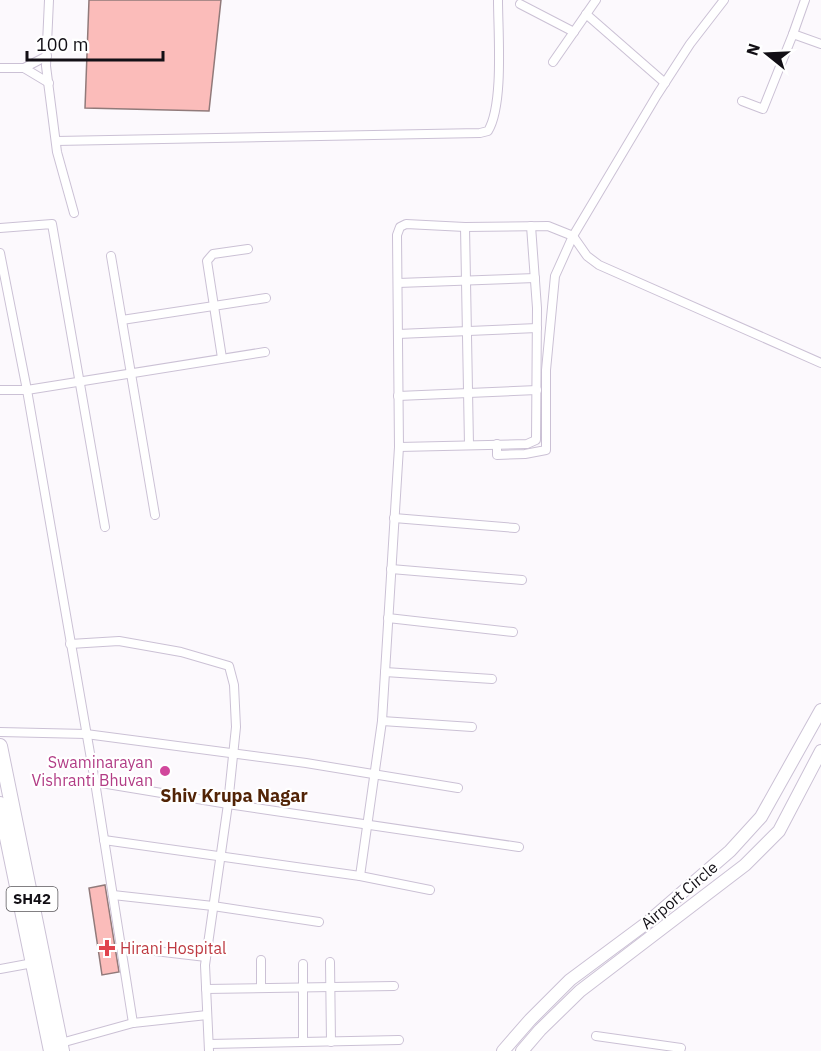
<svg xmlns="http://www.w3.org/2000/svg" width="821" height="1051" font-family="'IBM Plex Sans',sans-serif">
  <style>
    .building { fill: #fbbcba; stroke: #917a7a; stroke-width: 1.5 }
    .lines { fill: none; stroke-linecap: round; stroke-linejoin: round }
    .street-casing { stroke: #cbc1d5; stroke-width: 10 }
    .secondary-casing { stroke: #cbc1d5; stroke-width: 14 }
    .primary-casing { stroke: #cbc1d5; stroke-width: 16 }
    .street { stroke: #fff; stroke-width: 8 }
    .secondary { stroke: #fff; stroke-width: 12 }
    .primary { stroke: #fff; stroke-width: 14 }
    .hotel-dot { fill: #d1479c; stroke: #fff; stroke-width: 2 }
    .health-dot { fill: #e0444e; stroke: #fff; stroke-width: 2 }
    .labels { text-anchor: middle; stroke-width: 4.5; stroke-linejoin: round; paint-order: stroke }
    .shield { fill: #fff; stroke: #59575b; stroke-width: 1.5 }
    .shield-label { font-size: 15px; font-weight: bold; fill: #120f15 }
    .hotel-label { font-size: 16px; fill: #b23c85; stroke: #fff; text-anchor: end }
    .street-label { font-size: 16px; fill: #120f15; stroke: #fff }
    .health-label { font-size: 16px; fill: #be3a42; stroke: #fff; text-anchor: start }
    .neighbourhood-label { font-size: 18px; font-weight: bold; fill: #522406; stroke: #fff }
  </style>
  <rect width="100%" height="100%" fill="#fcf9fd"/>
  <g class="building">
    <polygon points="89,0 221,0 209,111 85,108"/>
    <polygon points="105,885 119,972 102,975 89,888"/>
  </g>
  <g class="lines">
    <g class="street-casing">
      <g id="street">
        <polyline points="49,0 46,66 57,152 74,213"/>
        <polyline points="520,4 574,32"/>
        <polyline points="586,14 665,83"/>
        <polyline points="793,34 805,0"/>
        <polyline points="553,62 596,0"/>
        <polyline points="0,68 24,68 49,83"/>
        <polyline points="24,68 47,56"/>
        <polyline points="742,101 763,109 793,34 821,44"/>
        <path d="M56 141 480 133 488 131C504 105 498 32 498 0"/>
        <polyline points="465,227 469,445"/>
        <polyline points="0,228 52,224 105,527"/>
        <polyline points="0,253 27,390 95,782 133,1023"/>
        <polyline points="111,256 155,515"/>
        <polyline points="398,283 535,278"/>
        <polyline points="122,320 266,298"/>
        <polyline points="398,334 537,328"/>
        <polyline points="222,358 207,261 213,254 248,249"/>
        <polyline points="0,390 27,390 265,352"/>
        <polyline points="398,396 537,390"/>
        <polyline points="497,444 497,455 525,454 546,450 546,370 555,276 573,236 657,95 690,44 724,0"/>
        <polyline points="399,447 527,444 536,440 537,308 531,226"/>
        <polyline points="394,518 515,528"/>
        <polyline points="391,569 522,580"/>
        <polyline points="388,618 513,632"/>
        <polyline points="70,644 119,641 181,652 229,666 234,685 236,727 228,804 205,965 209,1051"/>
        <polyline points="385,672 492,679"/>
        <polyline points="382,721 472,727"/>
        <polyline points="0,732 86,734 306,763 458,788"/>
        <polyline points="95,782 228,804 519,847"/>
        <polyline points="104,840 360,876 430,890"/>
        <polyline points="360,876 382,721 399,447 397,235 400,227 406,224 465,227 548,226 573,236 587,256 599,265 821,363"/>
        <polyline points="113,895 213,906 319,922"/>
        <polyline points="121,947 206,957"/>
        <polyline points="261,960 261,988"/>
        <polyline points="330,962 331,1042"/>
        <polyline points="303,964 303,1042"/>
        <polyline points="0,969 33,963"/>
        <polyline points="206,989 394,986"/>
        <polyline points="596,1036 681,1048 680,1051"/>
        <polyline points="61,1043 133,1023 207,1015"/>
        <polyline points="209,1044 399,1040"/>
      </g>
    </g>
    <g class="secondary-casing">
      <g id="secondary">
        <polyline points="503,1051 530,1020 570,980 648,922 730,851 761,817 821,710"/>
        <polyline points="522,1051 540,1030 580,991 745,865 779,831 821,751"/>
      </g>
    </g>
    <g class="primary-casing">
      <g id="primary">
        <polyline points="0,746 62,1051"/>
        <polyline points="0,804 51,1051"/>
      </g>
    </g>
    <use href="#street" class="street"/>
    <use href="#secondary" class="secondary"/>
    <use href="#primary" class="primary"/>
  </g>
  <circle class="hotel-dot" cx="165" cy="771" r="6"/>
  <path class="health-dot" d="M104 939h6v6h6v6h-6v6h-6v-6h-6v-6h6z"/>
  <g class="labels">
    <rect class="shield" x="6.5" y="887" width="51" height="24" rx="4.5"/>
    <g class="shield-label">
      <text x="32" y="904">SH42</text>
    </g>
    <g class="hotel-label">
      <text x="153" y="768">Swaminarayan<tspan x="153" dy="18">Vishranti Bhuvan</tspan></text>
    </g>
    <g class="street-label">
      <text transform="translate(679 895) rotate(-40)" y="6">Airport Circle</text>
    </g>
    <g class="health-label">
      <text x="120" y="954">Hirani Hospital</text>
    </g>
    <g class="neighbourhood-label">
      <text x="234" y="802">Shiv Krupa Nagar</text>
    </g>
  </g>
  <g transform="translate(767 54) rotate(288)" stroke="#ffffff" stroke-width="4.5" paint-order="stroke">
  <path d="M0-4.5L10 22L0 15L-10 22Z" fill="#120f15"/>
  <text y="-9" font-size="16" font-weight="bold" text-anchor="middle" fill="#120f15">N</text>
  </g>
  <path d="M27 51v9h136v-9" fill="none" stroke="#120f15" stroke-width="3"/>
  <text x="36" y="51" font-size="18" fill="#120f15" stroke="#ffffff" stroke-width="4.5" paint-order="stroke">100 m</text>
</svg>
